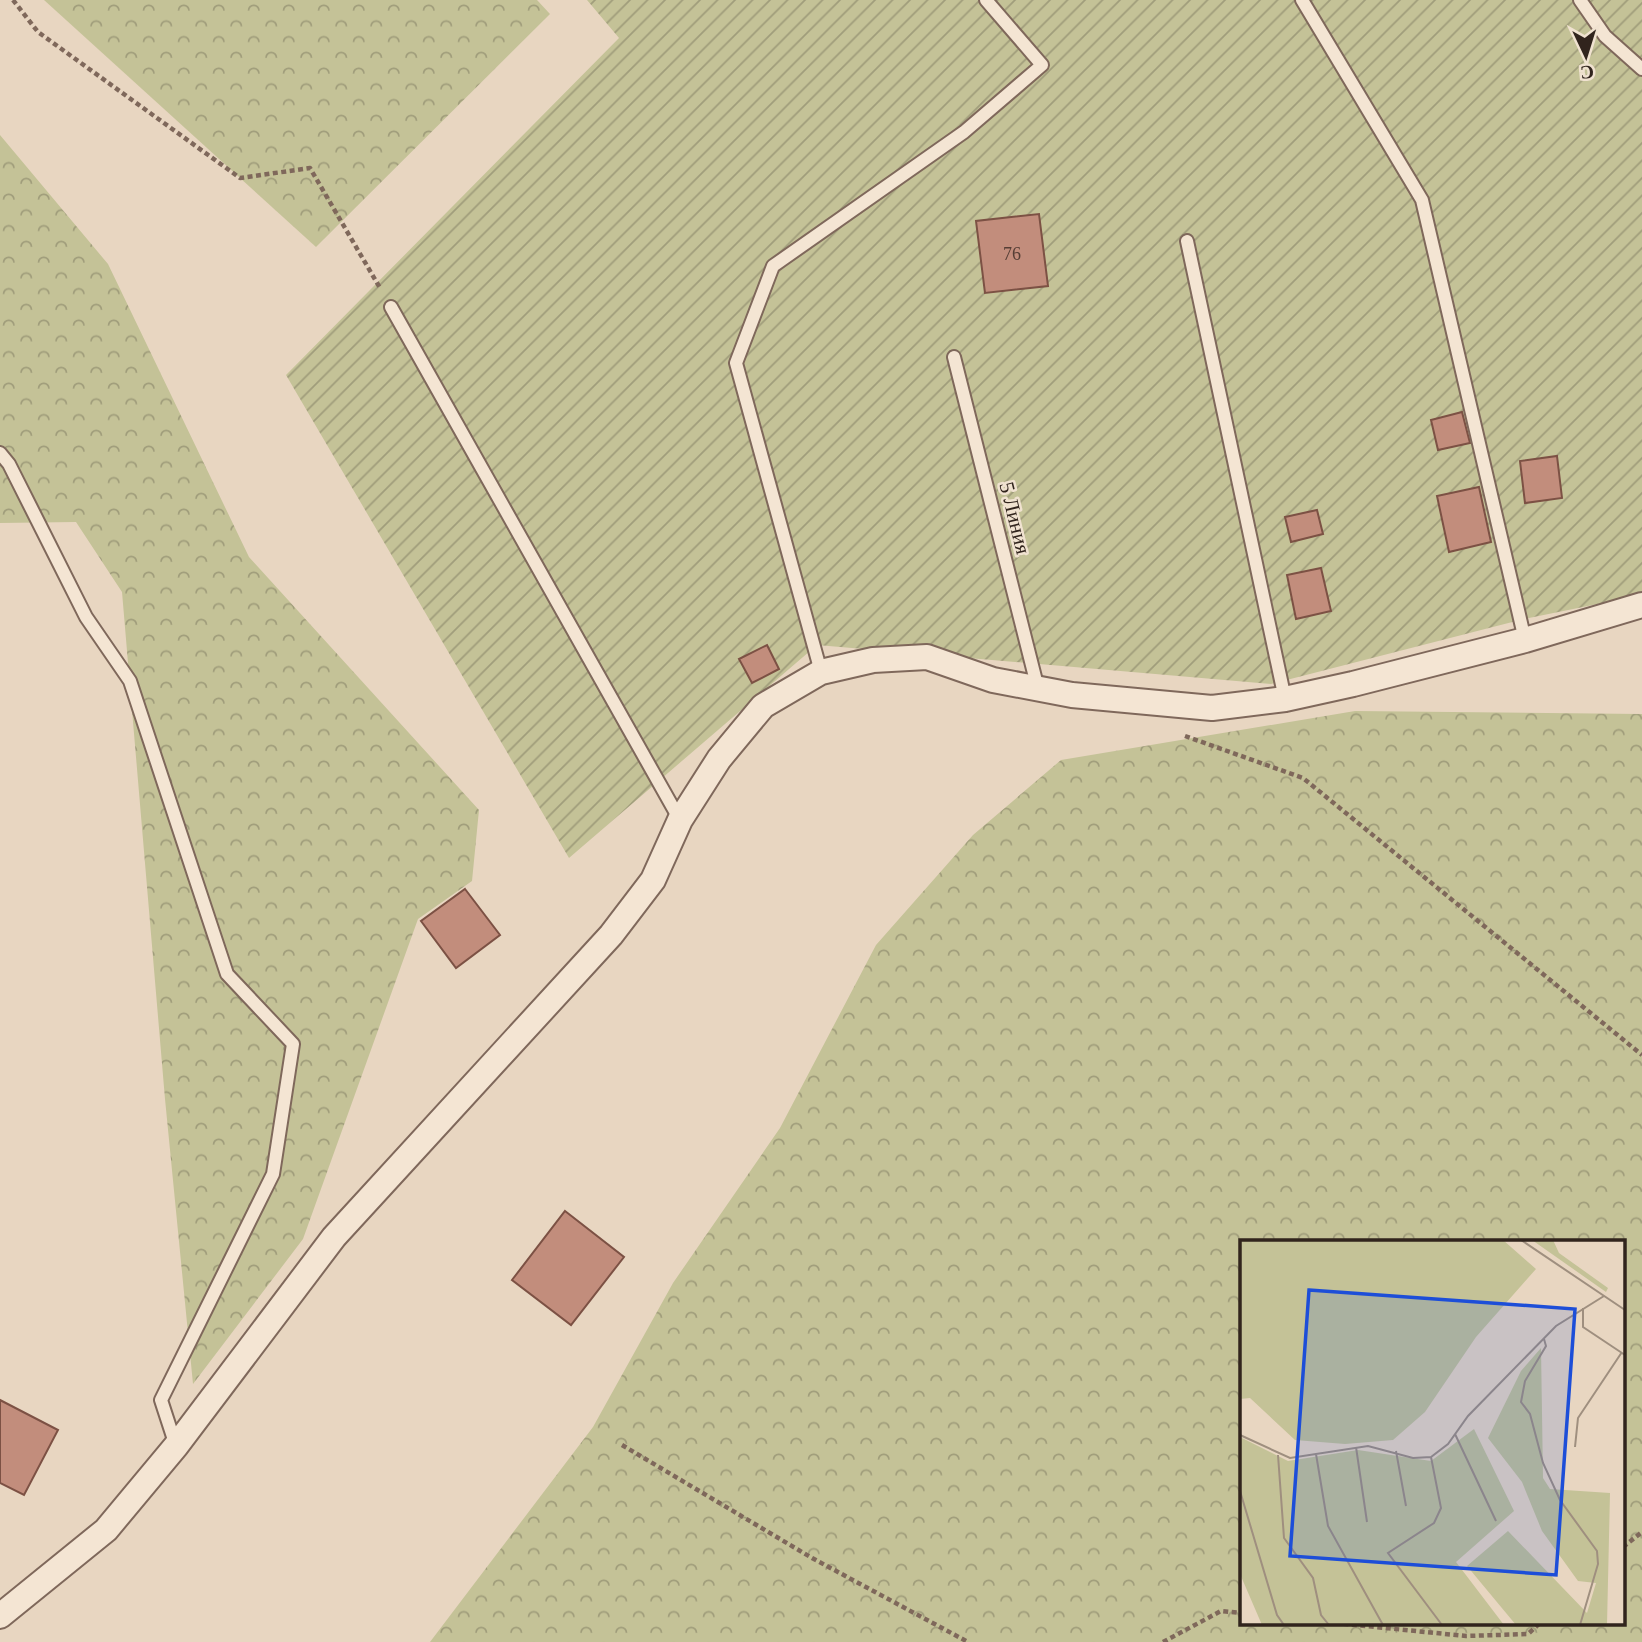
<svg xmlns="http://www.w3.org/2000/svg" width="1642" height="1642" font-family="Georgia,serif">
  <style>
    .forest { fill: url(#forest-crowns); fill-rule: evenodd }
    .garden { fill: url(#garden-furrows) }
    .building { fill: #c28d7c; stroke: #7c5144; stroke-width: 2 }
    .lines { fill: none; stroke-linecap: round; stroke-linejoin: round }
    .lane-casing { stroke: #7f685b; stroke-width: 16 }
    .street-casing { stroke: #7f685b; stroke-width: 28 }
    .path { stroke: #7f685b; stroke-width: 4.5; stroke-dasharray: 5 3.5; stroke-linecap: butt }
    .lane { stroke: #f4e5d3; stroke-width: 12 }
    .street { stroke: #f4e5d3; stroke-width: 24 }
    .labels { text-anchor: middle; stroke-width: 5; stroke-linejoin: round; paint-order: stroke }
    .number-label { font-size: 18px; fill: #553e35 }
    .street-label { font-size: 21px; fill: #31241d; stroke: #f0e2d0 }
    .inset-road { fill: none; stroke: #9f8f7f; stroke-width: 2 }
    .view { fill: #1d4ed8; fill-opacity: 0.15; stroke: #1d4ed8; stroke-width: 3.5 }
    .inset-edge { fill: none; stroke: #31241d; stroke-width: 3.5 }
  </style>
  <defs>
    <pattern id="forest-crowns" width="20" height="18" patternUnits="userSpaceOnUse" patternTransform="scale(1.75)"><rect width="20" height="18" fill="#c4c297"/><path d="M2 6a3 3 0 1 1 6 0M12 15a3 3 0 1 1 6 0" fill="none" stroke="#a09d7b"/></pattern>
    <pattern id="garden-furrows" width="10" height="10" patternUnits="userSpaceOnUse" patternTransform="scale(1.75)"><rect width="10" height="10" fill="#c4c297"/><path d="M-1 1l2-2M0 10L10 0M9 11l2-2" fill="none" stroke="#a09d7b"/></pattern>
  </defs>
  <rect width="100%" height="100%" fill="#e8d6c1"/>
  <g class="forest">
    <polygon points="44,0 537,0 550,14 316,247"/>
    <polygon points="0,135 108,264 249,557 479,810 472,881 418,919 303,1239 193,1384 165,1099 122,592 76,522 0,523"/>
    <path d="M1355 711 1642 714V1642H430L593 1427 673 1283 780 1128 876 945 973 835 1061 760ZM1241 1241H1623V1623H1241Z"/>
  </g>
  <polygon class="garden" points="587,0 1642,0 1642,595 1524,619 1271,684 817,645 569,858 286,375 619,38"/>
  <g class="building">
    <polygon points="1039,214 1048,286 985,293 976,221"/>
    <polygon points="1462,412 1470,443 1438,450 1431,420"/>
    <polygon points="1557,456 1562,498 1525,503 1520,461"/>
    <polygon points="1479,487 1491,542 1449,552 1437,496"/>
    <polygon points="1317,510 1323,534 1291,542 1285,517"/>
    <polygon points="1321,568 1331,611 1296,619 1287,575"/>
    <polygon points="767,645 779,669 752,683 739,659"/>
    <polygon points="465,889 500,935 456,968 421,921"/>
    <polygon points="565,1211 624,1257 571,1325 512,1280"/>
    <polygon points="0,1400 58,1430 24,1495 0,1483"/>
  </g>
  <g class="lines">
    <g class="lane-casing">
      <g id="lane">
        <polyline points="1302,0 1422,200 1525,640"/>
        <polyline points="1580,0 1605,36 1642,69"/>
        <polyline points="1187,241 1285,699"/>
        <polyline points="391,307 680,820"/>
        <polyline points="954,357 1038,689"/>
        <polyline points="0,453 9,464 86,617 130,681 227,974 293,1044 273,1174 161,1400 176,1446"/>
        <polyline points="821,672 736,363 773,266 964,132 1042,65 986,0"/>
      </g>
    </g>
    <g class="street-casing">
      <polyline id="street" points="0,1616 106,1530 176,1446 334,1237 611,935 653,880 680,820 719,759 763,706 821,672 873,660 927,657 993,680 1072,695 1212,708 1285,699 1353,684 1525,640 1642,605"/>
    </g>
    <g class="path">
      <polyline points="13,0 38,32 240,178 310,168 380,288"/>
      <polyline points="1185,736 1303,778 1642,1055"/>
      <polyline points="622,1445 812,1558 968,1642"/>
      <polyline points="1623,1547 1642,1532"/>
      <polyline points="1335,1623 1466,1636 1528,1634 1540,1623"/>
      <polyline points="1163,1642 1221,1611 1241,1613"/>
    </g>
    <use href="#lane" class="lane"/>
    <use href="#street" class="street"/>
  </g>
  <g class="labels">
    <g class="number-label">
      <text x="1012" y="260">76</text>
    </g>
    <g class="street-label">
      <text transform="translate(1015 518) rotate(76)" y="7">5 Линия</text>
    </g>
  </g>
  <g transform="translate(1240 1240)">
    <rect width="385" height="385" fill="#e8d6c1"/>
    <path d="M0 0H263L296 29 236 97 185 172 153 200 105 204 55 200 10 158 0 159ZM292 0H313L319 13 368 48 366 52ZM301 108 303 238 310 249 370 253 367 385H276L227 326 268 291 347 373 356 343 338 341 302 291 282 242 248 198 281 131Z" fill="#c4c297"/>
    <path d="M234 189 274 271 216 322 264 385H22L0 334V197L48 221 118 210 191 221Z" fill="#c4c297"/>
    <path class="inset-road" d="M281 0 385 70M343 68V87L385 115M304 99 306 106 285 141 281 162 290 174 303 223 320 260 357 311 358 324 340 385M215 194 256 281M0 195 50 218 128 206 173 218 191 217 208 204 228 176 316 86 364 56M116 207 127 282M335 207 338 178 382 112M156 211 166 266M76 214 88 286 143 385M38 215 44 298 73 338 81 375 89 385M191 217 201 268 194 283 148 313 202 385M0 251 37 375 44 385"/>
    <path class="view" d="M69 50 335 69 316 335 50 316Z"/>
    <rect width="385" height="385" class="inset-edge"/>
  </g>
  <g transform="translate(1586 56) rotate(176)" stroke="#f0e2d0" stroke-width="5" paint-order="stroke">
  <path d="M0-5L12 26L0 18L-12 26Z" fill="#31241d"/>
  <text y="-10" font-size="19" font-weight="bold" text-anchor="middle" fill="#31241d">С</text>
  </g>
</svg>
